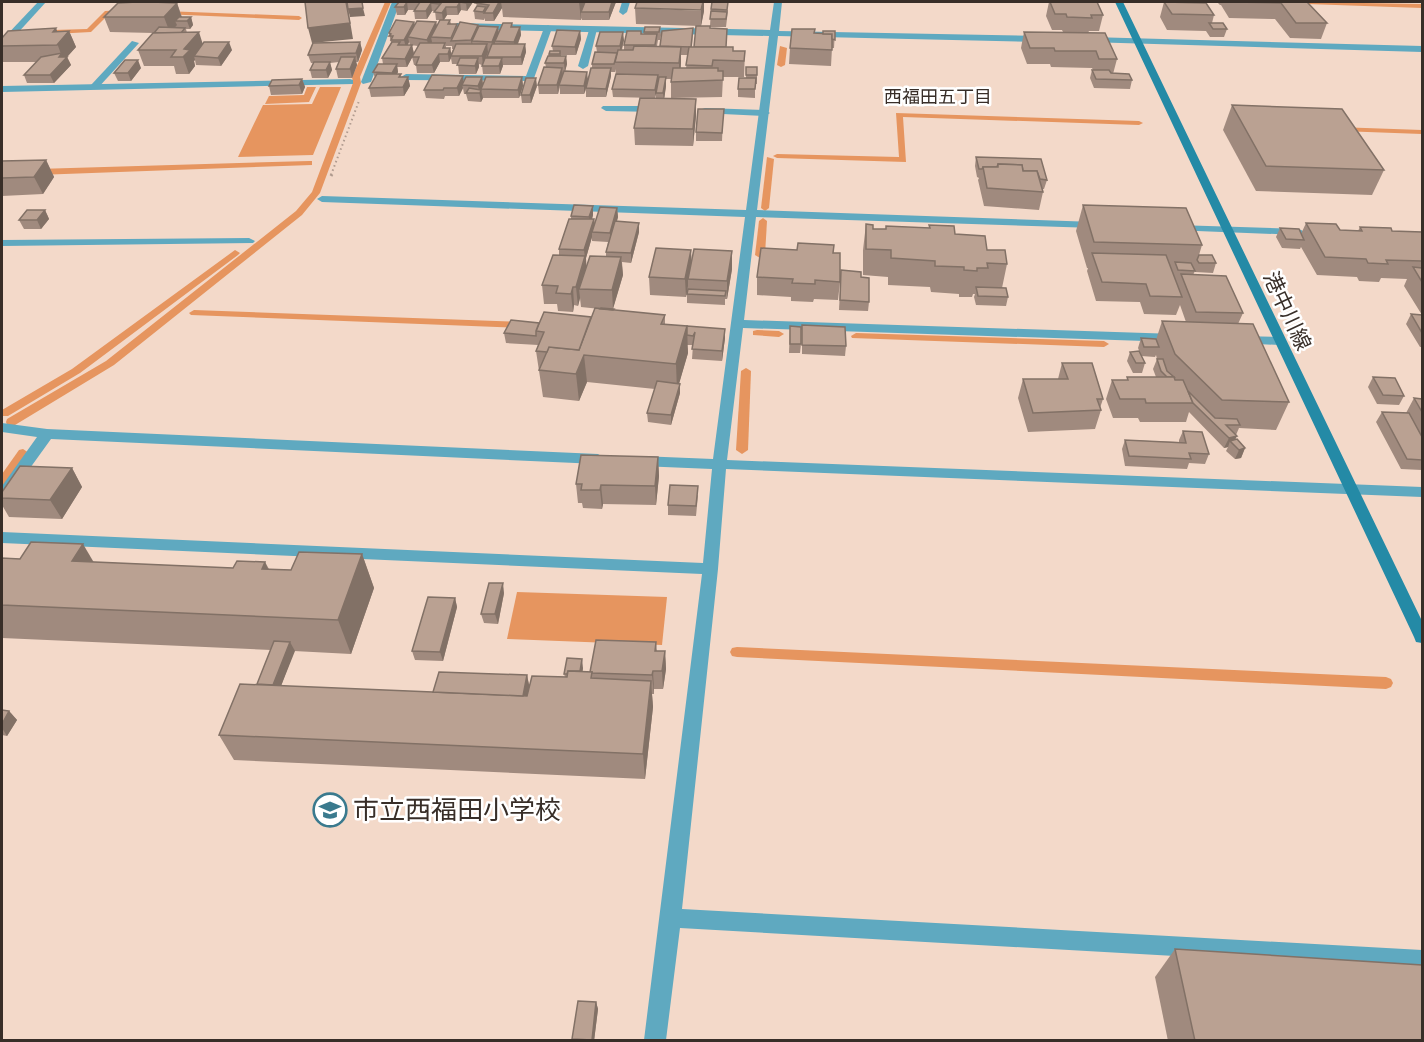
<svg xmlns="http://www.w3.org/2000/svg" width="1424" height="1042" font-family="'IBM Plex Sans','Noto Sans JP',sans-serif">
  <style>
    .water { fill: #e6955f }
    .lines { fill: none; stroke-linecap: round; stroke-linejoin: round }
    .stream { fill: #e6955f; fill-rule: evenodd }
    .path-far1 { stroke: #b09b8f; stroke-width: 2; stroke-dasharray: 1.5 3; stroke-linecap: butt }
    .path { stroke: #b09b8f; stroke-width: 3; stroke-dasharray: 2 4; stroke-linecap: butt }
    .lane { fill: #5fa9c0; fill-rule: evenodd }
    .street { fill: #5fa9c0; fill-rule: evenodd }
    .secondary { fill: #248aa6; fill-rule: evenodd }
    .wall { fill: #a08a7e; fill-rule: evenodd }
    .shaded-wall { fill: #827166 }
    .building { fill: #baa192; stroke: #827166; stroke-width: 1.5 }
    .labels { text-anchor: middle; stroke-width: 5; stroke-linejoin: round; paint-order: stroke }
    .far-neighbourhood-label { font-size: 18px; fill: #382e28; stroke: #fff }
    .street-label { font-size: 21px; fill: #382e28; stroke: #fff }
    .near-poi-label { font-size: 26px; fill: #382e28; stroke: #fff; text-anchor: start }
  </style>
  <rect width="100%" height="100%" fill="#f3d9c9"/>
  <g class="water">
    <polygon points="307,87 316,87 309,102 265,104 269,96 304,95"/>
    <polygon points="320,87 341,87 313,155 238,157 263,105 312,104"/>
    <polygon points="517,592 667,597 662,645 507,639"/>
  </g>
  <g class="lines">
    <g class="stream">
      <polygon points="385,2 391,2 360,77 361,83 320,193 302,215 114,365 15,425 7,425 6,422 7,419 106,361 296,211 312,192 353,83 352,77"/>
      <polygon points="1304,2 1422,4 1422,8 1307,4"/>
      <polygon points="123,10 126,12 125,13 109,14 91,32 53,34 50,32 53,30 87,29 105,11"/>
      <polygon points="164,11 299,16 302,18 299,20 162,14 161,13"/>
      <polygon points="780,46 787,48 785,65 781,67 777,65"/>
      <polygon points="896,113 1139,121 1143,123 1139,125 903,117 906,162 777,158 773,156 777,154 899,157"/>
      <polygon points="1337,127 1422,130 1422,134 1340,131 1336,129"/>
      <polygon points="767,157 774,159 769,208 765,211 761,208"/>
      <polygon points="309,161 312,161 312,165 37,175 33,172 37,169"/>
      <polygon points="763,218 767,221 765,255 760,258 755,255 759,221"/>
      <polygon points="235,250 240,253 238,255 80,373 8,416 2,416 2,410 72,369"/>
      <polygon points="194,310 524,322 529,325 524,328 191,315 189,313"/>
      <polygon points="757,330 779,331 784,334 779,337 753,335 753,331"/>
      <polygon points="856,333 1104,341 1109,344 1104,347 852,338 851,336"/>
      <polygon points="746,368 751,371 748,450 742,454 736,450 741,371"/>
      <polygon points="23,449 29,453 6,485 2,486 2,474 19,450"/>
      <polygon points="737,647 1386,677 1391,679 1393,683 1391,687 1386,689 737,657 732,656 730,652 732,648"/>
    </g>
    <polyline class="path-far1" points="331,175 359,101"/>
    <polyline class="path" points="331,176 332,174"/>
    <g class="lane">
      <polygon points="622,2 630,2 627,12 623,15 619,12"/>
      <polygon points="548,25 552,28 533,81 406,80 401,77 406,74 526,76 544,28"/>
      <polygon points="590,27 597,29 588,66 583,69 578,66"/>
      <polygon points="132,41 139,43 97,89 91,89 91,85"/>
      <polygon points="603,106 657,106 662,109 657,112 606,111 601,108"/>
      <polygon points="705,108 765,110 770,113 765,116 702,113 702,109"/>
    </g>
    <g class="street">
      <polygon points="38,2 46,2 5,47 2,48 2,40"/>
      <polygon points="392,2 400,2 371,82 363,84 361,82"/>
      <polygon points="774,2 782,2 779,31 1042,36 1046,39 1042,42 778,36 757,210 1095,222 1101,225 1095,228 756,217 744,320 1176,334 1182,338 1176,342 743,328 727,460 1422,487 1422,497 726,469 718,569 682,909 1422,950 1422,970 680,928 666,1040 644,1040 702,574 2,543 2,532 703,563 712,469 640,466 633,461 640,456 713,459 745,217 322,202 317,199 322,196 746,210 769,36 457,29 453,26 457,23 770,30"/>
      <polygon points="1090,37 1422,46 1422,52 1087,42 1087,38"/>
      <polygon points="350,79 353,80 353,84 2,92 2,86"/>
      <polygon points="1176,225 1299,229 1305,232 1299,235 1172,230 1172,226"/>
      <polygon points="249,238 255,241 253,243 2,246 2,240"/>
      <polygon points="1241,336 1280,337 1286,341 1280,345 1237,343 1235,340 1237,337"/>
      <polygon points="2,423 47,429 598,454 605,459 598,464 51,439 7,500 2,501 2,486 37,437 2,432"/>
    </g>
    <polygon class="secondary" points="1115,2 1123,2 1422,621 1422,643 1416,642 1414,637"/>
  </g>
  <g class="wall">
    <path d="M398 2H473L467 11 461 10 458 15H447L444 20H450L451 24H457L458 27 478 25V27H498L499 33 512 23 513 27H520L521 35 518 44H525L526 52 522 65H503L500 74H483L482 65 479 64V67L476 74H459L458 64H452L451 58 449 62H440L434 73H417L416 65H414L412 57 418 46 410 45 409 42 408 45H412L414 54 407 67H397L398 72 397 74 401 77H408L410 86 404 96 371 97 369 88 375 78 373 72 383 64 382 58 391 43 389 33 414 22 415 25 436 22 437 26 440 20H436L435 11H432L427 19H415L414 10H408L405 15H397L395 7 398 3ZM446 46H452V49H453L451 54 450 48H446Z"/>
    <polygon points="478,2 616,2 609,20 582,20 582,18 581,20 503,17 502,8 494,21 485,21 485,18 484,20 475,19 474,11 477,6 476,3"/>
    <polygon points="1049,2 1097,2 1103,15 1099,31 1089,31 1088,33 1117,59 1113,74 1132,80 1130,89 1094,88 1090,78 1092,70 1093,70 1092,68 1051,67 1050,64 1027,64 1021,48 1024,32 1063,32 1062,30 1052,30 1046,16"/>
    <polygon points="1164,2 1214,15 1212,23 1227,29 1224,37 1210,37 1206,31 1167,30 1160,17"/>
    <polygon points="1217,2 1307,2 1327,23 1321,39 1290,38 1275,19 1229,18 1221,5 1220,5"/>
    <polygon points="177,3 182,17 191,17 193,25 190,29 186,29 187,33 203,44 232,50 221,66 196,65 195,60 194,61 195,66 189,74 176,74 174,66 144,66 138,50 154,33 110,32 104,17"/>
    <polygon points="635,8 704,11 701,26 636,24"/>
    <path d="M711 9 728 10 726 27H710V28L726 47 733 51H745L744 77H723L722 97 671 98V79H666V86L664 98 696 99V116L693 146 635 145 634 128 656 98V93L655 98 613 97 612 89 616 74 615 69V72H611V76L606 97H586V90L584 94H560V87L558 94H539L538 85 546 67 545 63 549 54 553 51 552 46 580 31 581 39 576 55H561V56H566L567 64 565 71 588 78 592 68V64L597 52 596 46 624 40 622 50H624V45L641 31 642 34H644L645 27H660L661 35 660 40H658L657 46H660L693 28 692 47H694L710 26ZM681 55H688L686 68H681Z"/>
    <polygon points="69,31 76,47 67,57 71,65 54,83 27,83 24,75 37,62 2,62 2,38 57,32"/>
    <polygon points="835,31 834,48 832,48 831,66 789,64 790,48 814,33 823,34"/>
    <polygon points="360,42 362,50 358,62 356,62 357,65 352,78 338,78 336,69 339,62 330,63 332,70 328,78 312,78 310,70 313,63 311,63 308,55"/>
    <polygon points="746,67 757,67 757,84 755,84 755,98 738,97 738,89 746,78"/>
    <polygon points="141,68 131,81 118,81 114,73"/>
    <polygon points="482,77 483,84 522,77 523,86 519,98 483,98 481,102 468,101 466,94 464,94 463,88 459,96 445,96 444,99 426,98 424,90"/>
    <polygon points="302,79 305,87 302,94 271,95 269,86"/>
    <polygon points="537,86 531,103 522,103 521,95"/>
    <polygon points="1232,105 1384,170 1372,195 1256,191 1223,130"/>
    <polygon points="723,118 722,141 696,141 696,132"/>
    <polygon points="976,157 1047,180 1044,189 1042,189 1043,192 1039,210 984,206 978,180 979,178 977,177 975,166"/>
    <polygon points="46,160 54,177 43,194 2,196 2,161"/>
    <polygon points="1083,205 1202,245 1199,255 1216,263 1213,273 1195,272 1195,271 1193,275 1243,313 1238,324 1289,402 1276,430 1239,428 1236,435 1235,440 1245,448 1241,458 1235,459 1226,451 1228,447 1224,448 1189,412 1186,422 1140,422 1138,418 1113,418 1106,399 1112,380 1127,380 1127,377 1156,377 1153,369 1157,359 1156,355 1155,357 1141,356 1145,363 1142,373 1133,373 1127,361 1130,352 1140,353 1138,348 1141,338 1156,340 1162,321 1186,322 1180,305 1176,315 1144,314 1140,302 1096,301 1087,271 1088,268 1087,268 1076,231"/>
    <path d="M617 208 618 217 617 221 639 232 631 263 622 262 623 275 613 308 614 310 665 315V324L725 338 722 361 692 359 693 345H687L688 353 679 383 680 384V393L671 425 648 422 647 413 655 389 587 382 579 401 543 397 536 351 538 345 506 343 504 333 539 323 591 317 600 309 581 307 580 298 578 306 574 305 573 312 558 311 557 304H544L542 285 559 255V249L571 219V216L593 215 592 219H594L595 223ZM592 237V241L608 242 606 252V256L586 266V258Z"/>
    <polygon points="45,210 49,219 41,229 24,229 19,220"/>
    <polygon points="1306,223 1340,230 1358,231 1360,227 1392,231 1422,232 1422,347 1420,347 1406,324 1411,314 1422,315 1404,286 1407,279 1381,278 1379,282 1359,281 1357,277 1317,275 1301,247 1300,249 1282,248 1276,237 1280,228 1301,234"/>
    <polygon points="866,224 873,229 886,229 886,226 929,228 929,225 955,234 987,250 1007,264 1002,288 1008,297 1006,306 976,305 974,297 975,294 973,294 972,297 959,297 959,294 931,292 930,287 888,285 888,277 863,275 863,250"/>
    <polygon points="732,251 732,269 727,299 725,299 725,305 687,303 687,294 688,286 686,297 650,295 649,277 692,260"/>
    <polygon points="833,253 840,282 838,300 814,299 813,302 791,301 791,297 757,295 757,277"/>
    <polygon points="841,270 869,302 868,311 839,310"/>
    <polygon points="802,325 846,346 845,356 802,354"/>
    <polygon points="790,326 801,344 800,353 789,353"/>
    <polygon points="1062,363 1103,399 1100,408 1101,410 1095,429 1028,432 1018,398 1023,379 1058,379"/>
    <polygon points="1373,377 1404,396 1399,405 1377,404 1368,387"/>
    <polygon points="1414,398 1422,399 1422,470 1401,469 1376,422 1382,412 1406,413"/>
    <polygon points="1183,431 1209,454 1205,464 1189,463 1187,469 1125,466 1122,449 1125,440 1179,442 1179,440"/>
    <polygon points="658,457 659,476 656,505 603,504 602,509 583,508 582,503 578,503 576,484"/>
    <polygon points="72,468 82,487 62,519 9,517 2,505 2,492"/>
    <polygon points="698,495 696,516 668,515 668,505"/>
    <polygon points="362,554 374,588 351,654 294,651 281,686 433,692 527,675 529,686 565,677 564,674 583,668 582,672 590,672 656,642 657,651 665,651 666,669 663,689 654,689 654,694 652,694 653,707 645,779 234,760 219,735 257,684 271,650 2,638 2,558 233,568 265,562 269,569 291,570"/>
    <polygon points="504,593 498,624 484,623 481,614"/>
    <polygon points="455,598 457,607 443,661 415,660 412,651"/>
    <polygon points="2,710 9,711 17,720 7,736 2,735"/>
    <polygon points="1175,949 1422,1041 1168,1041 1155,977"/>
    <polygon points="596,1002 598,1009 594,1041 573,1041 572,1039"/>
  </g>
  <g class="shaded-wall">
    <polygon points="306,2 364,2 347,3 363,8 365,16 350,17 348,9 353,39 312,43 308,28"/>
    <polygon points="407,2 408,10 405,15 404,7"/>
    <polygon points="460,2 461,10 458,15 457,7"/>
    <polygon points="499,2 501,2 502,8 494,21 493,13"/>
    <polygon points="579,2 588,2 581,12 581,20"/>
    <polygon points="612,2 616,2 609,20 609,12"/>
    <polygon points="703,2 704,2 704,11 701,26 701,10"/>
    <polygon points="177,3 182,19 175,21 177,25 170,33 164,17"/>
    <polygon points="431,3 432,11 427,19 426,11"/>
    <polygon points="466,3 466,2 473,2 467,11"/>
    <polygon points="446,7 447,15 443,21 442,13"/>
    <polygon points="191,17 193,25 190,29 187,21"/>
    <polygon points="414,22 416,30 408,37 409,42 406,48 404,40"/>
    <polygon points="436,22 438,30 431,37 432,42 429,48 427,40"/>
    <polygon points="478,25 479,33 472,41 473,47 472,49 471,40"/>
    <polygon points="498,27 499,35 495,41 495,45 493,50 492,42"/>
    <polygon points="520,27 521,35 515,50 514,42"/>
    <polygon points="56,28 61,41 69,31 76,47 67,57 71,65 54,83 50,75 59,57 61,54 53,32"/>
    <polygon points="580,31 581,39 576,55 575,47"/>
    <polygon points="199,32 204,48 194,56 195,60 194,61 195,66 189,74 183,57 184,49"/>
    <polygon points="623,32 624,40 620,55 620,46"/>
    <polygon points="229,42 232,50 221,66 218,58"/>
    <polygon points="360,42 362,50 358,62 356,53"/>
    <polygon points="487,44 488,52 483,65 482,56"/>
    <polygon points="525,44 526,52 522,65 521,57"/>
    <polygon points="412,45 414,54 407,67 405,59"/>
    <polygon points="681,47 681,63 679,79 679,63"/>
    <polygon points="450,48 452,56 451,56 451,58 449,62 448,54"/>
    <polygon points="439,54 440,62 434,73 432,65"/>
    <polygon points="566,56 567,64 565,72 564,63"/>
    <polygon points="355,57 357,65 352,78 350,69"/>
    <polygon points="478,58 479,67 476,74 475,66"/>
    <polygon points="502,58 503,66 500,74 499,66"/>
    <polygon points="138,60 141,68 131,81 128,73"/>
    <polygon points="330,62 332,70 328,78 326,70"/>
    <polygon points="397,64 398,72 393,81 392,73"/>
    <polygon points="562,68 563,76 559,85 558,94 557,85"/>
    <polygon points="611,68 611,76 606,97 606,89"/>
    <polygon points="587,72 588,80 584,94 584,86"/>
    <polygon points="658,75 658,83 655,98 655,90"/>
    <polygon points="463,76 464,84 462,85 463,88 459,96 457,88"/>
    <polygon points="408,77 410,86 404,96 403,87"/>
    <polygon points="482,77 483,85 481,90 483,98 481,102 478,86"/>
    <polygon points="522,77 523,86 519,98 518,90"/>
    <polygon points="666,77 666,86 664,101 663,93"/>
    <polygon points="536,78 537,86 531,103 530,95"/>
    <polygon points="302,79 305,87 302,94 299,85"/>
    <polygon points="696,99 696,116 693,146 693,129"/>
    <polygon points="46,160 54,177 43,194 34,177"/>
    <polygon points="593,206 593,215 590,226 589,217"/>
    <polygon points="617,208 618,217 610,242 610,233"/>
    <polygon points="45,210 49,219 41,229 37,220"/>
    <polygon points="594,219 595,228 592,232 592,237 586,258 587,275 579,289 580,298 578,306 576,287 585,258 584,250"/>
    <polygon points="639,223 639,232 631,263 631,253"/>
    <polygon points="691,250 692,268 688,279 688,286 686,297 685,279"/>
    <polygon points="732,251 732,269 727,299 727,281"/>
    <polygon points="621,257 623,275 613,309 612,290"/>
    <polygon points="573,287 574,305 573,312 571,294"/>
    <polygon points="687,326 688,353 677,391 676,364"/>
    <polygon points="725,329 725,338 722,361 722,351"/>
    <polygon points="584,355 587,382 579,401 576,374"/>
    <polygon points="680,384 680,393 671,425 671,415"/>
    <polygon points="1237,436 1233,444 1230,441 1228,447 1224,448 1229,438"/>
    <polygon points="1245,448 1241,458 1235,459 1239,450"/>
    <polygon points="658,457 659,476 656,505 655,486"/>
    <polygon points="72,468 82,487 62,519 50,500"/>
    <polygon points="601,485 603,504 602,509 600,490"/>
    <polygon points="83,544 103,578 72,561"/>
    <polygon points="362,554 374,588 351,654 338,620"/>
    <polygon points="265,562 280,596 262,569"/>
    <polygon points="503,583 504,593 498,624 495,614"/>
    <polygon points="455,598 457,607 443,661 440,652"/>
    <polygon points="290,642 295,651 273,706 269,696"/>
    <polygon points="665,651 666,669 663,689 662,671"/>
    <polygon points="582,659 583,668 581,683 579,674"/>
    <polygon points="653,671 654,689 654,694 652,675"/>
    <polygon points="527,675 531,694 522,701"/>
    <polygon points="651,681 653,707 645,779 643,754"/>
    <polygon points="9,711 17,720 7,736 2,728 2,724"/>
    <polygon points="596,1002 598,1009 594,1041 592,1041"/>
  </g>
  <g class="building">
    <polygon points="137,2 152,2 177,3 164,17 104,17 118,3"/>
    <polygon points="305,2 346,2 350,23 308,28"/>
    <polygon points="347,2 362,2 363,8 348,9"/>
    <polygon points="399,2 418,2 407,2 404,7 395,7"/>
    <polygon points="420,2 440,2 439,4 431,3 426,11 414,11"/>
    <polygon points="442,2 466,2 466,3 460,2 457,7 446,7 442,13 434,12"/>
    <polygon points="478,2 499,2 493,13 484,13 489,5 476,3"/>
    <polygon points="585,2 612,2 609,12 581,12"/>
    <polygon points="637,2 703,2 701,10 635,8"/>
    <polygon points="712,2 728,2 727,10 711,9"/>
    <polygon points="1050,2 1097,2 1103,15 1091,15 1092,18 1067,17 1066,14 1055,14"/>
    <polygon points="1164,2 1206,3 1214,15 1172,14"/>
    <polygon points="1234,2 1307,2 1327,23 1296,23 1281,3"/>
    <polygon points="477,6 486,7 483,12 474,11"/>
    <polygon points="711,11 727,12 726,19 710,19"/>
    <polygon points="179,17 191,17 187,21 175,21"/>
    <polygon points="396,20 414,22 404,40 391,40 393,36 389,36 391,34 389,33"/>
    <polygon points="440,20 450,20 448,24 457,24 451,38 431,37"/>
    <polygon points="417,21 436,22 427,40 408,37"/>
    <polygon points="460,22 478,25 471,40 451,41"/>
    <polygon points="503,23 512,23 511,27 520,27 514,42 495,41"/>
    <polygon points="1209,23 1223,23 1227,29 1213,29"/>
    <polygon points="479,26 498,27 492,42 472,41"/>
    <polygon points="696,26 710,26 710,28 727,29 726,47 694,47"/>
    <polygon points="159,27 185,28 181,33 154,33"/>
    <polygon points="645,27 660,27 659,32 644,32"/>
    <polygon points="56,28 53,32 69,31 57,45 2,46 2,38 8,31"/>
    <polygon points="693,28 691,47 660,46 662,31"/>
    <polygon points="792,29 815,29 814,33 832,34 832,50 790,48"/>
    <polygon points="557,30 580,31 575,47 552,46"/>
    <polygon points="627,31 641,31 641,34 657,34 655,45 624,45"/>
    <polygon points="823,31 835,31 835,40 832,39 832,34 823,34"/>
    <polygon points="199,32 184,49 190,50 183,57 171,57 176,50 138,50 153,33"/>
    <polygon points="600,32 623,32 620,46 596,46"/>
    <polygon points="1024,32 1105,33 1117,59 1099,59 1096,51 1055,51 1054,48 1030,48"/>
    <polygon points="204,42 229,42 218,58 194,56"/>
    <polygon points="360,42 356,53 308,55 313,43"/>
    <polygon points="392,42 400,42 398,45 412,45 405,59 382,58"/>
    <polygon points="420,43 445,43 443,48 450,48 448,54 439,54 432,65 416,65 419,57 412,57"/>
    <polygon points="456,44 487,44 482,56 451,56"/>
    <polygon points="492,44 525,44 521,57 487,57"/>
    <polygon points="634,46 681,47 679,63 615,62 618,50 633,50"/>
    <polygon points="689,47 733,47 733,51 745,51 744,61 713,60 712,66 686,65"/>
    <polygon points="550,51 560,51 560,54 549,54"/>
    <polygon points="595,52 617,53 614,64 592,64"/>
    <polygon points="62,53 59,57 67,57 50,75 24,75 41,57"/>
    <polygon points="548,56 566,56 564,63 545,63"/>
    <polygon points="341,57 355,57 350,69 336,69"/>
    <polygon points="460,58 478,58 475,66 457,65"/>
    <polygon points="485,58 502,58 499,66 482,66"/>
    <polygon points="125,60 138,60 128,73 114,73"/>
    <polygon points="314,62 330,62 326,70 310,70"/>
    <polygon points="378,64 397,64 392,73 373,72"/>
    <polygon points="544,67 562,68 557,85 538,85"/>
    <rect x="746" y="67" width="11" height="8"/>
    <polygon points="591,68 611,68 606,89 586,88"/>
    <polygon points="673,68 718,68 718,71 723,71 723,80 671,82"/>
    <polygon points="1092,70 1109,70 1111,73 1129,74 1132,80 1096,79"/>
    <polygon points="564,71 587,72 584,86 559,85"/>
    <polygon points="377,74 401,74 399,77 408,77 403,87 369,88"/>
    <polygon points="616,74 658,75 655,90 612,89"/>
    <polygon points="432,75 463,76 457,88 444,88 443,90 424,90"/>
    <polygon points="466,77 482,77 478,86 462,85"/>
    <polygon points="486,77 522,77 518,90 481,89"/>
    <polygon points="659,77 666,77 663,93 656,93"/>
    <polygon points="526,78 536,78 530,95 521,95"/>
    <polygon points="739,78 756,78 755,89 738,89"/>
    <polygon points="302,79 299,85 269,86 272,80"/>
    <polygon points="469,88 481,90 480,93 466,93"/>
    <polygon points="640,98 696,99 693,129 634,128"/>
    <polygon points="1232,105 1342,109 1384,170 1266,166"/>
    <polygon points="698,109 724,109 722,133 696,132"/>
    <polygon points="976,157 1041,159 1047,180 1040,179 1037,171 1023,171 1022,165 998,164 997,167 983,167 982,169 979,169"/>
    <polygon points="46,160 34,177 2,178 2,161"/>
    <polygon points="998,164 1022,165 1023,171 1037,171 1043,192 987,188 983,167 998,167"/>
    <polygon points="574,205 593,206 589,217 571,216"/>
    <polygon points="1083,205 1186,208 1202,245 1094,242"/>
    <polygon points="600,207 617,208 610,233 592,232"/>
    <polygon points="27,210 45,210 37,220 19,220"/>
    <polygon points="569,219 594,219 584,250 559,249"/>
    <polygon points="615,221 639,223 631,253 606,252"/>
    <polygon points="1306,223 1336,224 1340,230 1362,231 1360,227 1391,228 1392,231 1422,232 1422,261 1386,260 1388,264 1368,263 1366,259 1325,257"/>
    <polygon points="866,224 873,225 873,229 886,229 886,226 930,228 929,225 954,226 955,234 985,236 987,250 1005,250 1007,264 987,263 988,268 977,268 977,271 964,270 964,267 935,266 935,261 891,258 891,250 866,249"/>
    <polygon points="1280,228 1299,229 1304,240 1286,239"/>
    <polygon points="798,243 834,245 833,253 840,253 840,282 815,280 815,284 792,283 793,279 757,277 761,248 797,250"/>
    <polygon points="656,248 691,250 685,279 649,277"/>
    <polygon points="694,249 732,251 727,281 688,279"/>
    <polygon points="1092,253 1166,255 1182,297 1150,296 1146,284 1102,282"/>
    <polygon points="553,255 585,256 576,287 573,287 571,294 556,293 558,286 542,285"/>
    <polygon points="1199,255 1212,255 1216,263 1199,263 1197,260"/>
    <polygon points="590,256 621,257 612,290 579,289"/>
    <polygon points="1175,262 1191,263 1195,271 1178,270"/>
    <polygon points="1413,267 1422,268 1422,282"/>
    <polygon points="841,270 861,272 861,277 869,278 869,302 840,300"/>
    <polygon points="1181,274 1226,276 1243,313 1196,312"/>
    <polygon points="976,287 1006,288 1008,297 978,296"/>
    <polygon points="688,289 726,291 725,296 687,294"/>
    <polygon points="595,308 665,315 661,324 687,326 676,364 584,355 576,374 539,370 549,347 579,350"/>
    <polygon points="601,308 614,309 613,310 600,309"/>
    <polygon points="544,312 591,317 579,350 549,347 547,352 536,351 544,332 536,331"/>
    <polygon points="1411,314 1422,315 1422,333"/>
    <polygon points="511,320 539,323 536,331 536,336 504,333"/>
    <polygon points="1162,321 1253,324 1289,402 1222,400 1175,354"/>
    <polygon points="802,325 845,327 846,346 802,345"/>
    <polygon points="687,326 725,329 722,351 692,349 695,332 693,336 687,335"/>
    <polygon points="790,326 801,327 801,344 790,344"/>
    <polygon points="1141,338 1156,339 1159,347 1144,347"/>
    <polygon points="1139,351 1145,363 1136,363 1130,352"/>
    <polygon points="1157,359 1163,359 1167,371 1174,377 1167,377 1161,371"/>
    <polygon points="1062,363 1092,363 1103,399 1097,399 1101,410 1033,413 1023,379 1068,379"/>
    <polygon points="1127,377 1174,377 1175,380 1183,380 1193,403 1146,403 1145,399 1120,399 1112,380 1128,380"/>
    <polygon points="1373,377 1395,378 1404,396 1383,395"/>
    <polygon points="657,381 680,384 671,415 647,413"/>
    <polygon points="1188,391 1215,418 1237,419 1240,425 1226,425 1237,436 1229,438 1193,403"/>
    <polygon points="1414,398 1422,399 1422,412"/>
    <polygon points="1382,412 1409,413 1422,437 1422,460 1407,459"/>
    <polygon points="1183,431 1202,432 1209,454 1189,453 1191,459 1129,456 1125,440 1186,443"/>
    <polygon points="1237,439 1245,448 1239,450 1230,441"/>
    <polygon points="581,455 658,457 655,486 601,485 600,490 581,490 582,484 576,484"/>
    <polygon points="20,466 72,468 50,500 2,498 2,492"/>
    <polygon points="670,485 698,486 696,506 668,505"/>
    <polygon points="31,542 83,544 72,561 233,568 237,561 265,562 262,569 291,570 299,552 362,554 338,620 2,605 2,558 20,559"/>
    <polygon points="489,583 503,583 495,614 481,614"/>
    <polygon points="428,597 455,598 440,652 412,651"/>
    <polygon points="596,640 656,642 655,651 665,651 662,671 653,671 652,675 592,673 592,672 590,672"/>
    <polygon points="274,641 290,642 273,685 257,684"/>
    <polygon points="567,658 582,659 580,671 568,671 567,674 564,674"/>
    <polygon points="568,671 592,672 591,678 651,681 643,754 219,735 240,684 527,696 532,676 567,677"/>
    <polygon points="439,672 527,675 523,696 433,692"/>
    <polygon points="2,710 9,711 2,724"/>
    <polygon points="1175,949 1422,965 1422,1041 1195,1041"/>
    <polygon points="578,1001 596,1002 592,1040 572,1039"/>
  </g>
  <defs>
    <g id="school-ring" transform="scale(1.725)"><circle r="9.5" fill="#fff" stroke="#3a7a8e" stroke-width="1.5"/><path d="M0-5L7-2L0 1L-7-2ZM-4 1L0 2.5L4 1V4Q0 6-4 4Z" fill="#3a7a8e"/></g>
  </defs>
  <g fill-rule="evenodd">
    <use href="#school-ring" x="330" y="810"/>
  </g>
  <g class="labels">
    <g class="far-neighbourhood-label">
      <text x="938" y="103">西福田五丁目</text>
    </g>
    <g class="street-label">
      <text transform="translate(1287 311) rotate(65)" y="7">港中川線</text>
    </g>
    <g class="near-poi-label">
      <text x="353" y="819">市立西福田小学校</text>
    </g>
  </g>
  <rect width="1424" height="1042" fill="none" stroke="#382e28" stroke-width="6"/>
</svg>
